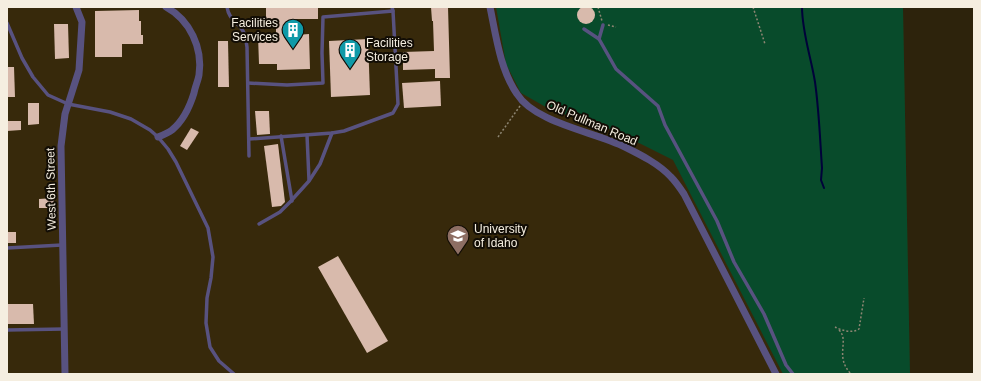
<svg xmlns="http://www.w3.org/2000/svg" width="981" height="381" font-family="Arial,sans-serif">
  <style>
    .built { fill: #37290b }
    .green { fill: #084b2b }
    .lines { fill: none; stroke-linecap: round; stroke-linejoin: round }
    .stream { stroke: #000239; stroke-width: 2 }
    .building { fill: #d8baac }
    .path { stroke: #8e8673; stroke-width: 1.5; stroke-dasharray: 2 2; stroke-linecap: butt }
    .service { stroke: #585280; stroke-width: 3.5 }
    .minor { stroke: #585280; stroke-width: 7 }
    .labels { text-anchor: middle; stroke-width: 4; stroke-linejoin: round; paint-order: stroke }
    .poi-label { font-size: 12px; fill: #f5eee0; stroke: #120d05; text-anchor: start }
    .street-label { font-size: 12px; fill: #f5eee0; stroke: #120d05 }
  </style>
  <rect width="100%" height="100%" fill="#2d230c"/>
  <polygon class="built" points="7,7 903,7 910,374 7,374"/>
  <polygon class="green" points="496,7 903,7 910,374 783,374 673,160 613,130 551,110 521,93 506,64"/>
  <g class="lines">
    <path class="stream" d="M802 7C802 32 811 57 815 82 819 110 820 139 822 168L821 180 824 188"/>
  </g>
  <g class="building">
    <circle cx="586" cy="15" r="9"/>
    <polygon points="266,7 318,7 318,19 295,19 296,35 309,34 310,69 277,70 277,64 259,64 258,36 273,35 276,33 276,20 266,20"/>
    <polygon points="431,7 448,7 450,78 435,78 435,69 403,70 403,52 434,51 433,21 432,21"/>
    <polygon points="139,10 139,21 141,21 141,35 143,35 143,44 122,44 122,57 95,57 95,11"/>
    <polygon points="54,24 68,24 69,58 55,59"/>
    <polygon points="368,39 370,95 331,97 329,41"/>
    <polygon points="218,41 228,41 229,87 218,87"/>
    <polygon points="7,67 14,67 15,97 7,97"/>
    <polygon points="440,81 441,106 404,108 402,83"/>
    <polygon points="28,103 39,103 39,124 28,125"/>
    <polygon points="255,111 269,111 270,134 257,135"/>
    <polygon points="7,121 21,121 21,130 7,131"/>
    <polygon points="191,128 199,132 187,150 180,146"/>
    <polygon points="278,144 285,202 281,206 272,207 264,146"/>
    <polygon points="54,198 54,208 39,208 39,199"/>
    <rect x="7" y="232" width="9" height="11"/>
    <polygon points="338,256 388,341 367,353 318,267"/>
    <polygon points="7,304 33,304 34,324 7,324"/>
  </g>
  <g class="lines">
    <g class="path">
      <polyline points="598,7 602,21"/>
      <polyline points="753,7 765,44"/>
      <polyline points="608,25 616,27"/>
      <polyline points="498,137 520,106"/>
      <path d="M835 327C841 330 852 334 859 329L864 298"/>
      <path d="M839 330C850 341 834 356 851 374"/>
    </g>
    <g class="service">
      <path d="M227 7C229 20 237 21 243 31 246 36 246 42 247 47L249 156"/>
      <polyline points="7,23 22,58 33,77 48,95 68,104 110,112 131,119 150,130 158,137 168,149 176,162 208,228 213,257 211,278 207,298 206,323 210,347 219,361 234,374"/>
      <polyline points="584,29 599,39 616,69 658,106 665,125 717,221 734,262 764,314 786,365 793,374"/>
      <polyline points="599,39 603,25"/>
      <polyline points="248,83 287,85 323,83 322,53 323,17 393,11 392,7"/>
      <polyline points="307,135 309,180"/>
      <polyline points="281,136 292,201"/>
      <polyline points="249,139 332,133 344,131 393,113 398,104 393,11"/>
      <polyline points="259,224 280,212 290,202 309,181 320,164 332,133"/>
      <polyline points="7,248 62,245"/>
      <polyline points="7,330 64,329"/>
    </g>
    <g class="minor">
      <path d="M490 7C496 36 500 69 517 94 535 123 595 132 625 147 641 155 659 164 671 177 676 182 680 188 684 194L776 374"/>
      <path d="M158 137C163 135 168 133 172 130 183 121 190 106 194 93 195 87 198 81 199 75 203 48 190 20 166 7"/>
      <polyline points="65,374 61,146 65,114 79,70 82,22 76,7"/>
    </g>
  </g>
  <defs>
    <g id="building-pin" transform="scale(1.15)"><path d="M0 17L-7.5 6A9.5 9.5 0 1 1 7.5 6Z" fill="#0f9aa8" stroke="#120d05"/><path d="M-4-6H4V6H1V3H-1V6H-4ZM-2.5-4.3h1.7v1.8h-1.7ZM.8-4.3h1.7v1.8H.8ZM-2.5-1h1.7V.8h-1.7ZM.8-1h1.7V.8H.8Z" fill="#fff"/></g>
    <g id="university-pin" transform="scale(1.15)"><path d="M0 17L-7.5 6A9.5 9.5 0 1 1 7.5 6Z" fill="#8d6e63" stroke="#120d05"/><path d="M0-5L7-2L0 1L-7-2ZM-4 1L0 2.5L4 1V4Q0 6-4 4Z" fill="#fff"/></g>
  </defs>
  <g fill-rule="evenodd">
    <use href="#building-pin" x="293" y="30"/>
    <use href="#building-pin" x="350" y="50"/>
    <use href="#university-pin" x="458" y="236"/>
  </g>
  <g class="labels">
    <g class="poi-label">
      <text x="278" y="27" text-anchor="end">Facilities<tspan x="278" dy="14">Services</tspan></text>
      <text x="366" y="47">Facilities<tspan x="366" dy="14">Storage</tspan></text>
      <text x="474" y="233">University<tspan x="474" dy="14">of Idaho</tspan></text>
    </g>
    <g class="street-label">
      <text transform="translate(592 123) rotate(23)" y="4">Old Pullman Road</text>
      <text transform="translate(51 189) rotate(-91)" y="4">West 6th Street</text>
    </g>
  </g>
  <rect width="981" height="381" fill="none" stroke="#f5eee0" stroke-width="16"/>
</svg>
